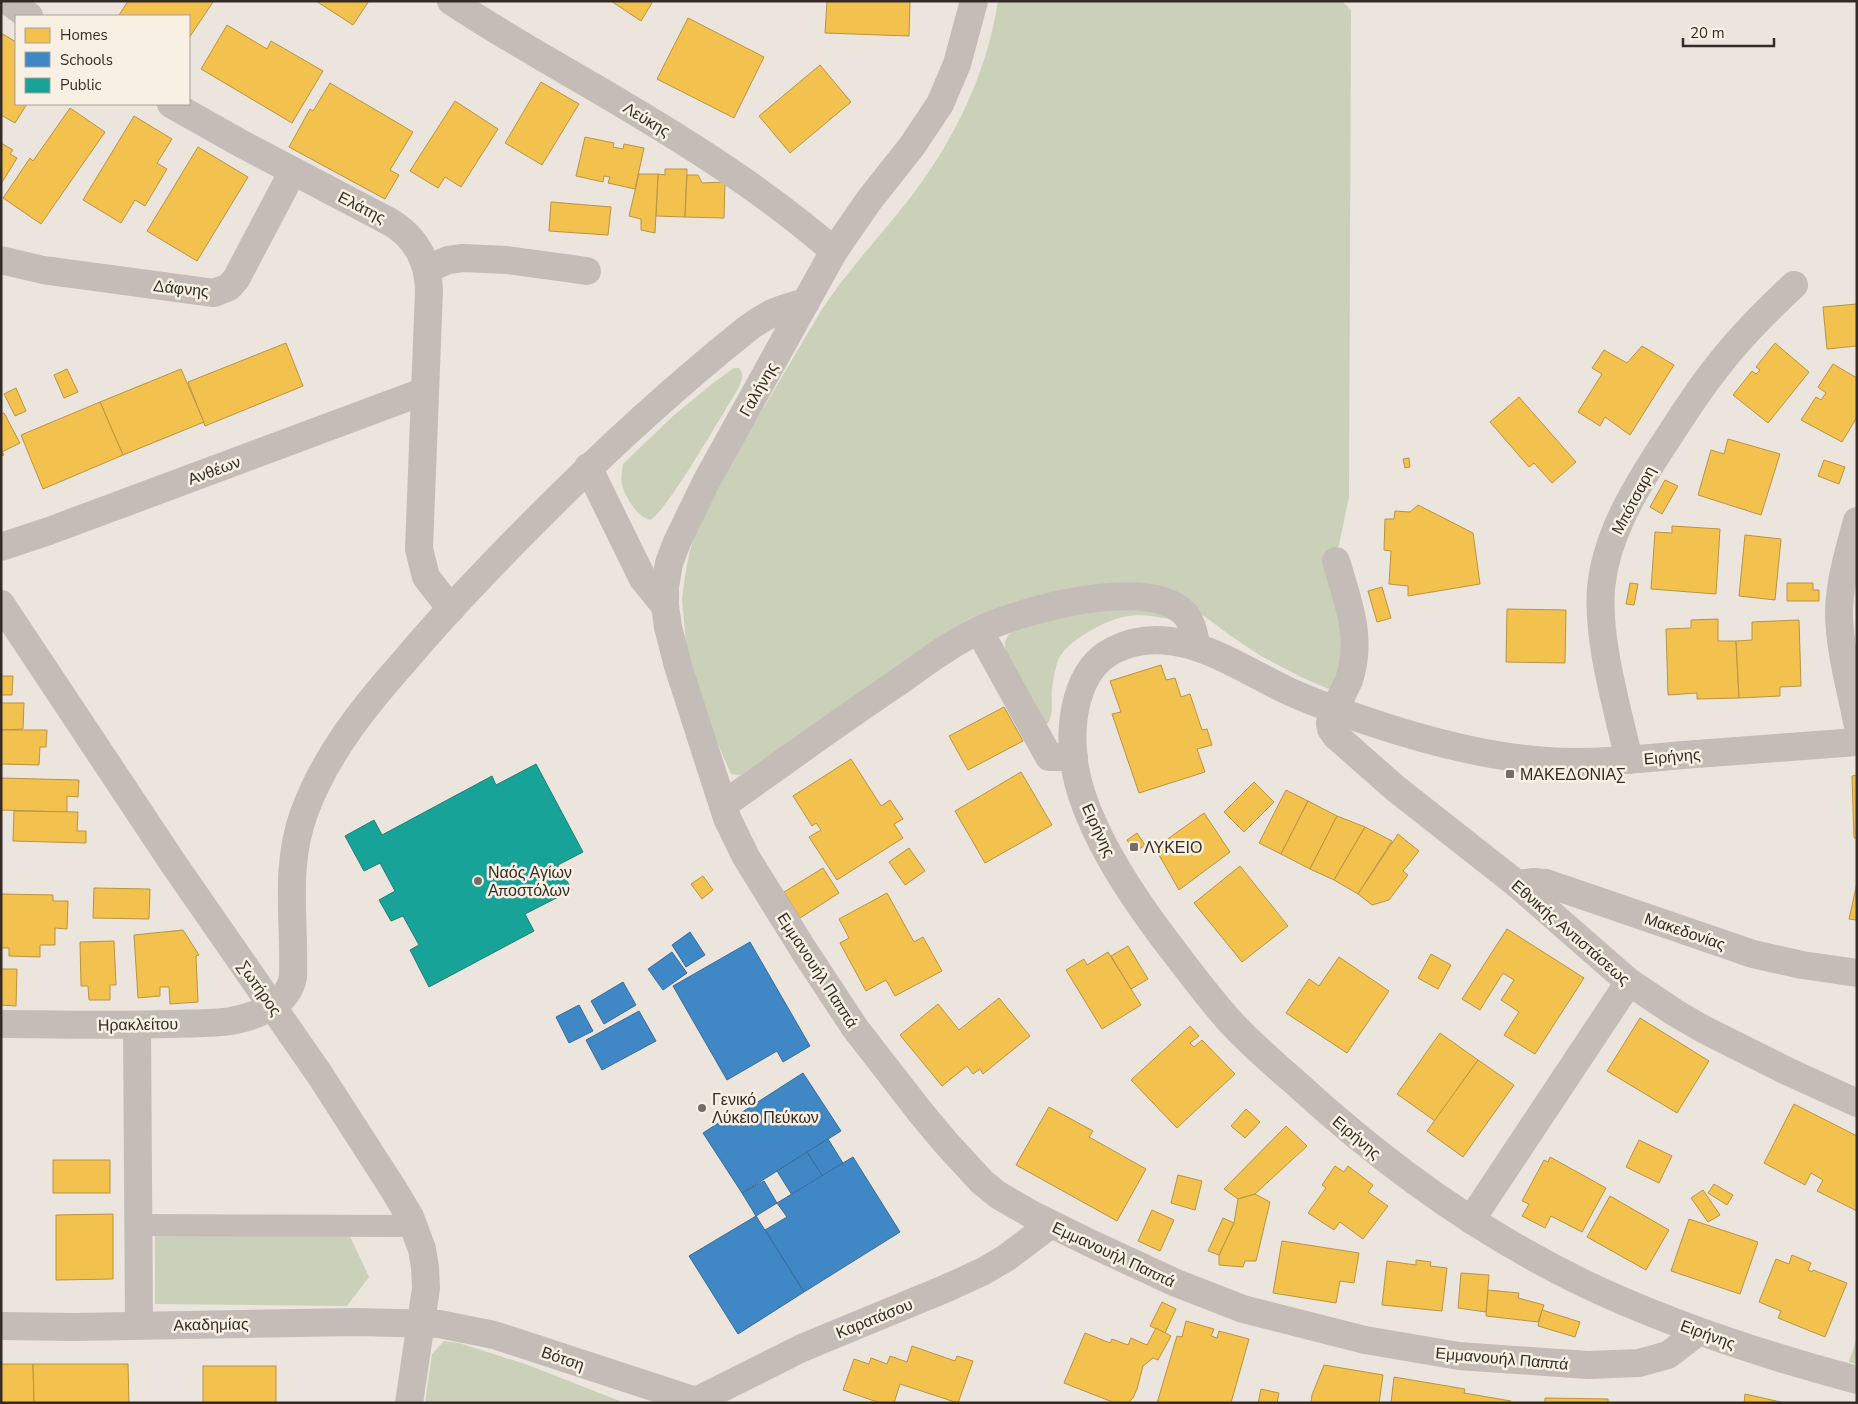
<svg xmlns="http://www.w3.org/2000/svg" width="1858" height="1404" font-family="'Nunito Sans',sans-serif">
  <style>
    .green { fill: #cbd1b8 }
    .homes { fill: #f2c14e; stroke: #b99442 }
    .schools { fill: #3f88c5; stroke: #3c6c95 }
    .public { fill: #17a398; stroke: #207f76 }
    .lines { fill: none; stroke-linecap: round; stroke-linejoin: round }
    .pedestrian { stroke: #c4bdb7; stroke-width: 22 }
    .minor { stroke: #c4bdb7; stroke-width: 28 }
    .tertiary { stroke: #c4bdb7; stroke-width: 28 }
    .poi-dot { fill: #746c66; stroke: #f9f0e4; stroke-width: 2 }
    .labels { text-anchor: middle; stroke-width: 5; stroke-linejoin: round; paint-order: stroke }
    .street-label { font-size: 16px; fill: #342b26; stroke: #f9f0e4 }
    .poi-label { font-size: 16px; fill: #342b26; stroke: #f9f0e4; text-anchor: start }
  </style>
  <rect width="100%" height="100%" fill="#ebe5de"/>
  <g class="green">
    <path d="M998 1H1342L1351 10 1349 497 1339 545 1330 558 1347 665 1331 690 1303 678 1261 656 1231 636 1177 596H1061L971 618 934 641 741 775 731 774 712 731 687 654 682 598 685 576 690 550 700 520 725 473 822 309C849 269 881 235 910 198 954 141 987 73 998 1Z"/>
    <path d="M734 368H739C745 375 741 382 738 389 724 411 667 512 650 520 638 517 627 500 623 488 620 480 622 472 623 464L673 416 713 383Z"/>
    <path d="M1097 608 1166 612 1170 619C1156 617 1142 614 1128 616 1107 619 1064 641 1057 663 1055 671 1053 680 1052 689 1050 702 1056 719 1043 728 1035 711 1003 658 1005 642 1007 635 1012 631 1018 629Z"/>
    <polygon points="155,1231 348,1232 369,1277 347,1306 155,1304"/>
    <polygon points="1857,1337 1857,1364 1849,1362"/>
    <polygon points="444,1341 459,1343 528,1365 625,1403 425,1403 432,1354"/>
  </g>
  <g class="homes">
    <polygon points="128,1 211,1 213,2 189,38 189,16 121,16 119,15"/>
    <polygon points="316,1 369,1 353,25"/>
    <polygon points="611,1 650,1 652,3 641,21"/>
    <polygon points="827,1 910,1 909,36 825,33"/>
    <polygon points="688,18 764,57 734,118 657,79"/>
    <polygon points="227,25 267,49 271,41 323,71 292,123 201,69"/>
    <polygon points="1,33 16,42 16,104 27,104 15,123 1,115"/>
    <polygon points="820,65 851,102 790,153 759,116"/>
    <polygon points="541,82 579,104 542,165 505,143"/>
    <polygon points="330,83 413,132 390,170 399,175 385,199 289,147 310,109 313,111"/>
    <polygon points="455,101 498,129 461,187 445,177 438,188 410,171"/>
    <polygon points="70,108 105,132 41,224 3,198 30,158 33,161"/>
    <polygon points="134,116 172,139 157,163 167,169 145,206 135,200 121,223 83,200"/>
    <polygon points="585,137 614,143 613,147 623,149 624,144 644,148 635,189 608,183 610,177 604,176 603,182 576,176"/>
    <polygon points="1,143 13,150 10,154 17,158 1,184"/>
    <polygon points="198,147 248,177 197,261 147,231"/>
    <polygon points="665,169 687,169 685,217 656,216 658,174 665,175"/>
    <polygon points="639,174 658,174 655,233 641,230 641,219 629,216"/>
    <polygon points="687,175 698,175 702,183 725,182 724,218 685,217"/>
    <polygon points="551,202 611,207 608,235 549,231"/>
    <polygon points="1857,304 1857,346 1827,349 1823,307"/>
    <polygon points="286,343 303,386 205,426 188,382"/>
    <polygon points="1775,343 1809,372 1768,423 1733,395 1752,371 1756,374 1760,370 1756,367"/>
    <polygon points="1642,346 1674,365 1630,435 1605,417 1600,426 1578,412 1602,374 1592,368 1604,350 1627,363"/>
    <polygon points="1833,364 1857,378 1857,417 1842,442 1801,420 1816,397 1821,400 1826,393 1818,387"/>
    <polygon points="67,369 78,392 64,398 54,375"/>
    <polygon points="181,369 204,422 123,455 100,402"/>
    <polygon points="16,388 26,411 15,416 4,394"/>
    <polygon points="1519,397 1576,462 1552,483 1534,463 1529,467 1490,422"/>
    <polygon points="100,402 123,455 43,489 21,435"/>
    <polygon points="4,413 20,443 2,452 4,455 1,456 1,414"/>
    <polygon points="1728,439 1780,454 1761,515 1698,495 1711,450 1724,454"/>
    <polygon points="1409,458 1410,467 1405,468 1403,459"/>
    <polygon points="1824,460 1845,467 1839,484 1818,476"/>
    <polygon points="1665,480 1678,486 1662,514 1650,507"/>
    <polygon points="1418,505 1473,533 1480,584 1408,596 1408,586 1389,584 1391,551 1384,550 1385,519 1394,519 1395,511 1410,512"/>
    <polygon points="1672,526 1720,529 1716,594 1651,589 1655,532 1672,533"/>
    <polygon points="1745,535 1781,539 1775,600 1739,596"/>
    <polygon points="1630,583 1638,584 1634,605 1626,604"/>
    <polygon points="1787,583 1813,583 1813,590 1819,590 1819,601 1787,601"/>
    <polygon points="1382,587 1391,618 1377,622 1368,591"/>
    <polygon points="1507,609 1566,610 1565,663 1506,662"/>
    <polygon points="1718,619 1718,641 1736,641 1739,698 1697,699 1697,693 1668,695 1666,629 1691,628 1691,620"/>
    <polygon points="1799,620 1801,686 1780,687 1780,696 1739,698 1736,641 1752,640 1752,622"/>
    <polygon points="1161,665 1166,680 1175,678 1181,697 1190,694 1202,730 1207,729 1212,745 1197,749 1205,772 1139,793 1112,714 1121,712 1110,681"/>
    <polygon points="1,676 13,676 12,695 1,695"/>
    <polygon points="1,703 24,703 23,729 1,730"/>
    <polygon points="1004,707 1023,741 968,770 949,736"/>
    <polygon points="1,730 47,730 46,747 40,747 39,765 1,764"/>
    <polygon points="851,759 881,806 890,800 903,819 894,824 903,838 837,880 809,837 821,830 816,823 812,826 793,796"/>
    <polygon points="1021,772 1052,825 985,863 955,811"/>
    <polygon points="1857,775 1857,838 1854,838 1852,776"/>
    <polygon points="1,778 79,780 78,797 67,796 67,812 1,810"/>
    <polygon points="1254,782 1274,802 1244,832 1224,812"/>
    <polygon points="1286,790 1308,801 1281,854 1259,843"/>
    <polygon points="1308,801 1337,816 1310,869 1281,854"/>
    <polygon points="14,811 78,812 77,831 86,831 86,843 13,841"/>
    <polygon points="1204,813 1230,852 1179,890 1155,848"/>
    <polygon points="1337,816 1365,827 1334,880 1310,869"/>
    <polygon points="1365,827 1392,841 1358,894 1334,880"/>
    <polygon points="1137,833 1145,845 1135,852 1127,840"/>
    <polygon points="1398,834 1419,851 1403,871 1408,875 1389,900 1372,905 1358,894"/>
    <polygon points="909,848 925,871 905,885 889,862"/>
    <polygon points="1240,866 1288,926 1242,962 1194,903"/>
    <polygon points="823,868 839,893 800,918 784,892"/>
    <polygon points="703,876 713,890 702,899 691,884"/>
    <polygon points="1857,883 1857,920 1849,919"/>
    <polygon points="94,888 150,889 149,919 93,918"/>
    <polygon points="887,893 914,942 923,937 942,971 895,996 886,980 866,991 840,943 849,938 839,919"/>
    <polygon points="1,894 53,895 53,901 68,901 67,929 55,928 55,945 40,945 40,957 9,956 9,948 1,948"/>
    <polygon points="1507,929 1584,978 1535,1054 1504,1035 1519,1012 1501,1000 1514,980 1503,973 1480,1010 1462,999"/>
    <polygon points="183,930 199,955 196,956 198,1002 170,1004 169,987 160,987 160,996 138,998 134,935"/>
    <polygon points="114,941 116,985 110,985 110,1000 89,1000 88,986 81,986 80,942"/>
    <polygon points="1128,946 1148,979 1131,989 1111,956"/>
    <polygon points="1108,952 1141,1005 1102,1029 1066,970 1084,959 1087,965"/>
    <polygon points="1431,954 1451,965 1438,989 1418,978"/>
    <polygon points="1339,957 1389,991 1347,1053 1286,1013 1309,979 1319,986"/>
    <polygon points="1,969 17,969 16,1006 1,1005"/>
    <polygon points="999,998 1030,1036 983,1074 980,1069 973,1074 967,1066 942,1086 900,1035 938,1004 959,1030"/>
    <polygon points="1640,1018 1709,1061 1677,1113 1607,1071"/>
    <polygon points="1190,1026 1199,1036 1190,1043 1194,1047 1202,1040 1235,1074 1177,1128 1131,1080"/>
    <polygon points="1440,1033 1478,1060 1435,1121 1397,1094"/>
    <polygon points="1478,1060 1514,1085 1463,1157 1427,1131"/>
    <polygon points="1794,1104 1857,1136 1857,1211 1817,1191 1823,1180 1811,1173 1805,1185 1764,1163"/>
    <polygon points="1049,1107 1093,1131 1089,1137 1146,1169 1117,1221 1016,1165"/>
    <polygon points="1246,1109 1260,1122 1245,1138 1231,1126"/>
    <polygon points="1286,1126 1307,1146 1255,1194 1238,1199 1224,1189"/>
    <polygon points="1639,1140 1672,1156 1659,1183 1626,1167"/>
    <polygon points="1550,1157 1606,1188 1582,1232 1551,1216 1545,1228 1522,1216 1529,1204 1522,1201 1544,1160 1548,1162"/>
    <rect x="53" y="1160" width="57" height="33"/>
    <polygon points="1335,1166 1344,1172 1348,1166 1373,1185 1368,1192 1388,1206 1363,1239 1340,1222 1334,1230 1308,1213 1326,1188 1322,1185"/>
    <polygon points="1178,1175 1202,1181 1195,1210 1171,1203"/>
    <polygon points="1714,1184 1733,1195 1727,1205 1708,1193"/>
    <polygon points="1703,1190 1720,1215 1708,1222 1691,1198"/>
    <polygon points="1255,1194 1270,1202 1256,1261 1245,1261 1243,1267 1219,1265 1219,1255 1234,1223 1238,1199"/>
    <polygon points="1610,1196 1669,1230 1646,1270 1587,1237"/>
    <polygon points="1152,1210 1174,1220 1160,1251 1138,1241"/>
    <polygon points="113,1214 113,1279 56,1280 56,1215"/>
    <polygon points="1223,1218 1234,1223 1219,1255 1208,1251"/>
    <polygon points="1689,1219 1758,1242 1740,1294 1671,1271"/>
    <polygon points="1282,1241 1359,1253 1354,1283 1340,1281 1336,1303 1273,1293"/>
    <polygon points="1792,1255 1811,1263 1808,1270 1812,1272 1813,1270 1847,1283 1825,1337 1778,1318 1781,1311 1759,1302 1776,1259 1789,1264"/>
    <polygon points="1416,1260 1431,1262 1430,1266 1447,1268 1442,1311 1382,1305 1387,1261 1416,1265"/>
    <polygon points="1461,1273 1489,1275 1486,1312 1458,1308"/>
    <polygon points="1488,1290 1519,1293 1518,1298 1544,1305 1538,1322 1486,1316"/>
    <polygon points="1162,1302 1176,1309 1165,1333 1150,1326"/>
    <polygon points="1542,1310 1580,1322 1575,1337 1538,1326"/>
    <polygon points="1186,1321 1214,1329 1211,1336 1217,1338 1219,1331 1249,1339 1231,1403 1157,1403 1177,1336 1182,1337"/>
    <polygon points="1156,1328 1171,1336 1158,1360 1153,1358 1143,1366 1137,1389 1133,1398 1128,1403 1115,1403 1064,1383 1085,1333 1110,1343 1112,1339 1128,1345 1131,1338 1147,1345"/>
    <polygon points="912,1346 955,1361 957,1356 973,1361 958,1403 900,1384 894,1403 880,1403 843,1390 854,1359 869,1364 871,1358 887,1364 890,1356 907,1362"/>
    <polygon points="1,1364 33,1364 34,1403 1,1403"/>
    <polygon points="33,1364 128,1364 129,1403 34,1403"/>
    <polygon points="1324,1365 1383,1375 1379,1403 1311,1403 1312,1395"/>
    <rect x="203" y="1366" width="73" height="37"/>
    <polygon points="1394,1377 1465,1389 1464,1393 1511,1401 1510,1403 1391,1403"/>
    <polygon points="1261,1389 1279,1393 1277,1403 1258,1403"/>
    <polygon points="1745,1394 1785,1403 1744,1403"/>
    <polygon points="1545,1398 1608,1399 1608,1403 1545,1403"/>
  </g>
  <g class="schools">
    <polygon points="690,932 705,955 686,967 672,945"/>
    <polygon points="750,942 810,1046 783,1062 777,1051 727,1080 673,986"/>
    <polygon points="672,952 687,973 663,990 648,969"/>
    <polygon points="623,982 636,1005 604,1024 591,1001"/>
    <polygon points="579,1005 593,1031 569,1043 556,1017"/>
    <polygon points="639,1011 656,1041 602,1070 586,1040"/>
    <polygon points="803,1073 841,1131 742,1193 703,1133 720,1122 722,1125"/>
    <polygon points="828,1139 843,1163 823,1177 807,1152"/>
    <polygon points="807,1152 823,1177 792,1195 777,1171"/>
    <polygon points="853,1157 900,1232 804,1292 765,1230 787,1217 777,1203"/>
    <polygon points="764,1181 777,1203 756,1216 742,1193"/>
    <polygon points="756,1216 804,1292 738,1334 689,1256"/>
  </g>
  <polygon class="public" points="536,764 583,852 558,865 572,890 525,914 534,931 429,987 410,950 419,945 403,916 391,921 379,900 395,891 380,863 364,871 345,836 374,820 382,835 492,776 496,785"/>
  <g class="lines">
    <polyline class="pedestrian" points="138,1225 413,1226"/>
    <g class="minor">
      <polyline points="8,1 29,16"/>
      <path d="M451 1C511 41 573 74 634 111 704 153 772 197 834 251"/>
      <polyline points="974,1 957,64 940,104 912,146 870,199 834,251 706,482 677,542 669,563 665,587 665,606 668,627 678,666 727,818 746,857 803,949 855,1028 921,1113 947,1144 982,1182 998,1195 1031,1214 1090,1243 1176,1283 1243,1309 1365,1340 1459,1356 1588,1365 1639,1363 1668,1355 1698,1332"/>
      <path d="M171 104 240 143 392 223C417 239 428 261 429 290L419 549 426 577 451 609"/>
      <polyline points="1,260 43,270 214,293 229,287 236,279 293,171"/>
      <polyline points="428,269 448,260 463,258 507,260 587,271"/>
      <polyline points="588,467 643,579 665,606"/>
      <path d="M1857 521C1849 550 1840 580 1839 611 1839 648 1850 686 1857 722"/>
      <polyline points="1,547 49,531 425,391"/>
      <path d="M1336 561C1348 602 1363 638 1349 680 1343 694 1334 708 1330 723L1331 729 1336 736 1395 788 1517 884 1629 982 1674 1012 1703 1029 1789 1072 1857 1103"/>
      <polyline points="1,604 173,863 320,1075 394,1190 410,1217 422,1249 425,1267 426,1288 409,1403"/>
      <polyline points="979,630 1049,757 1074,757"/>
      <path d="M1629 760C1617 707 1597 641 1601 588 1606 537 1633 492 1660 450 1678 423 1694 396 1714 371 1737 340 1765 312 1794 285"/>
      <path d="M723 805C780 765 836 724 894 685 921 666 949 644 980 630 1022 610 1151 574 1186 615 1193 624 1194 637 1197 647"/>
      <polyline points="1517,884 1534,882 1546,883 1753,954 1802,965 1857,973"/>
      <path d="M1 1024C58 1024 114 1026 170 1024 190 1023 212 1024 231 1021 256 1016 288 1005 293 977 295 920 284 869 304 813 325 756 362 709 402 664 424 638 447 612 471 587 558 495 648 408 747 329 767 314 781 308 806 302"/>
      <polyline points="137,1025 139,1325"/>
      <polyline points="1471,1220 1629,982"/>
      <polyline points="1,1326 74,1327 356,1322 439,1324 494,1335 702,1403"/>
      <polyline points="692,1403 802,1348 947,1288 984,1271 1006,1258 1051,1224"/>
    </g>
    <path class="tertiary" d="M1857 742C1799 746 1741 751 1683 755 1638 759 1592 764 1547 761 1486 757 1426 741 1367 721 1340 712 1312 702 1286 690 1234 665 1173 620 1114 650 1075 669 1069 724 1074 762 1083 824 1129 892 1166 941 1186 967 1205 993 1227 1018 1248 1042 1273 1063 1297 1084 1383 1163 1478 1232 1583 1283 1671 1325 1763 1355 1857 1380"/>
  </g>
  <g class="poi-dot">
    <rect x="1505" y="769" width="10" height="10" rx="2.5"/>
    <rect x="1129" y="842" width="10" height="10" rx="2.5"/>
    <circle cx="478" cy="881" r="5"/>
    <circle cx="702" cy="1108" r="5"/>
  </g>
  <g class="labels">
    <g class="street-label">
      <text transform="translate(647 119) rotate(31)" y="6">Λεύκης</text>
      <text transform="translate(362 207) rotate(27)" y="6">Ελάτης</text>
      <text transform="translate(181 288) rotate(6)" y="6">Δάφνης</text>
      <text transform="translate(758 389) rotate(-60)" y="6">Γαλήνης</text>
      <text transform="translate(214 470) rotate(-20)" y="6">Ανθέων</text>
      <text transform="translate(1633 500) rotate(-62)" y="6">Μπότσαρη</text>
      <text transform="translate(1672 756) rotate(-5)" y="6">Ειρήνης</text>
      <text transform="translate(1099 830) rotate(65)" y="6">Ειρήνης</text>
      <text transform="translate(1685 931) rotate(19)" y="6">Μακεδονίας</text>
      <text transform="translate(1571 932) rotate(41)" y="6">Εθνικής Αντιστάσεως</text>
      <text transform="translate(818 970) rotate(57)" y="6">Εμμανουήλ Παππά</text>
      <text transform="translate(260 988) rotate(55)" y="6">Σωτήρος</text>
      <text transform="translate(138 1024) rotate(-1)" y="6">Ηρακλείτου</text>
      <text transform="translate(1357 1137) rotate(40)" y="6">Ειρήνης</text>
      <text transform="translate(1114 1254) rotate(25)" y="6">Εμμανουήλ Παππά</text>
      <text transform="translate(874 1318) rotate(-22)" y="6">Καρατάσου</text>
      <text transform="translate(211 1324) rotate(-1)" y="6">Ακαδημίας</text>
      <text transform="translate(1708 1334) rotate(20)" y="6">Ειρήνης</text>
      <text transform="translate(563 1358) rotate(19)" y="6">Βότση</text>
      <text transform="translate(1502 1358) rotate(5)" y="6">Εμμανουήλ Παππά</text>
    </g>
    <g class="poi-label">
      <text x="1520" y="780">ΜΑΚΕΔΟΝΙΑΣ</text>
      <text x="1144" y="853">ΛΥΚΕΙΟ</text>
      <text x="488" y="878">Ναός Αγίων<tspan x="488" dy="18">Αποστόλων</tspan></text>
      <text x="712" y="1105">Γενικό<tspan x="712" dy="18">Λύκειο Πεύκων</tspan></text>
    </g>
  </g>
  <rect width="1858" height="1404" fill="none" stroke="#342b26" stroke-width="5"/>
  <rect x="15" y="15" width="175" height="90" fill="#f9f0e4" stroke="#aaa198"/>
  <rect x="25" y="28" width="25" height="15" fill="#f2c14e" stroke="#aaa198"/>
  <text x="60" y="40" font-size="15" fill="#342b26">Homes</text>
  <rect x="25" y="52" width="25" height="15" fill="#3f88c5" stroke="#aaa198"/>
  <text x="60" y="65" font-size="15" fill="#342b26">Schools</text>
  <rect x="25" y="78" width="25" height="15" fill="#17a398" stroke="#aaa198"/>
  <text x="60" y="90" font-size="15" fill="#342b26">Public</text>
  <path d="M1683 38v8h91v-8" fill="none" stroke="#342b26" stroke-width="2.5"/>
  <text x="1690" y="38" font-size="15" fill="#342b26" stroke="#f9f0e4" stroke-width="4" paint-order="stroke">20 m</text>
</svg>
